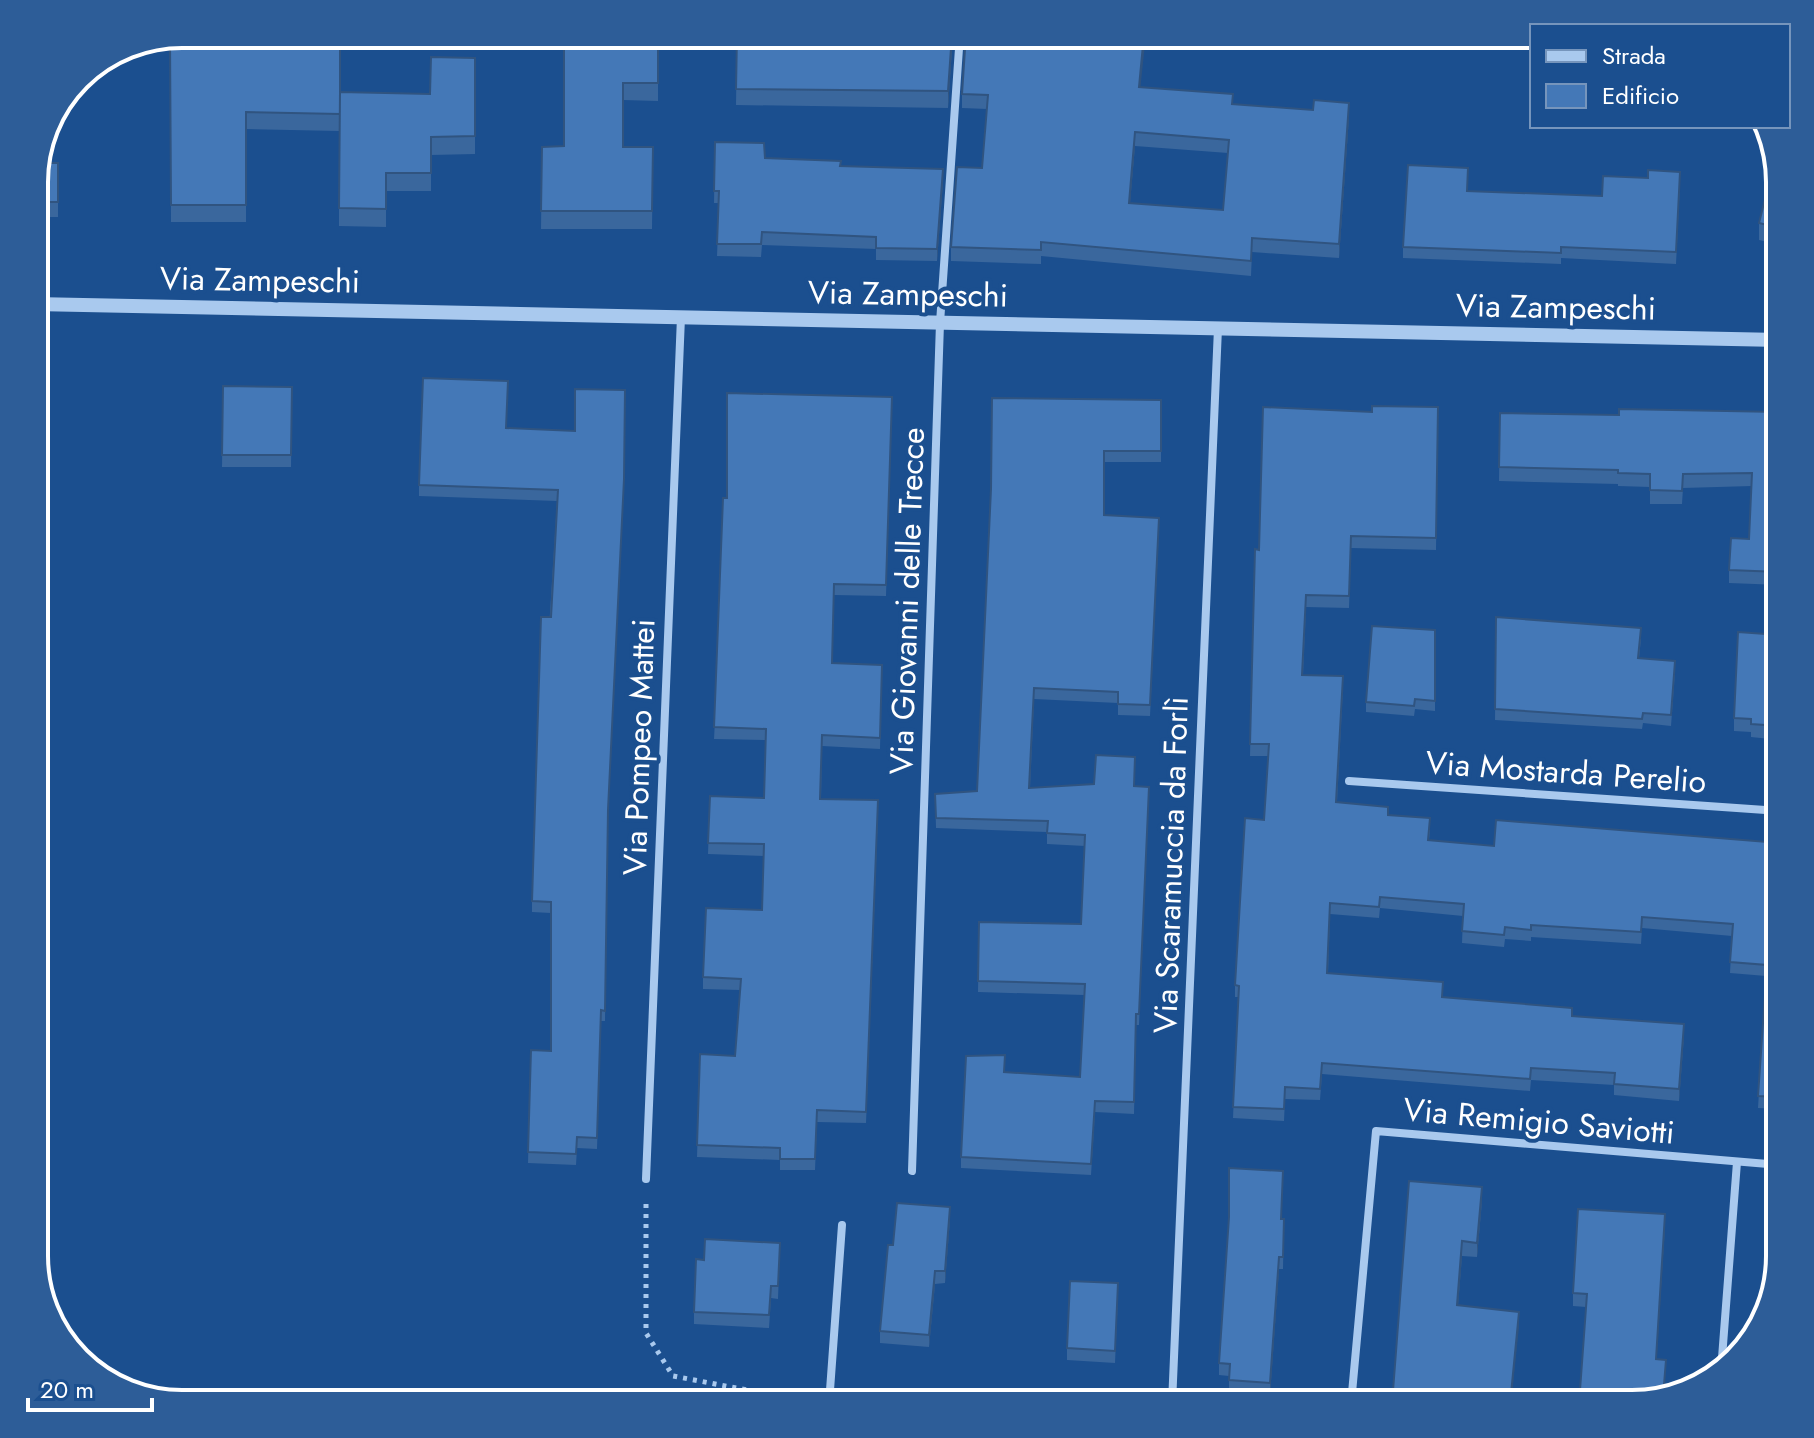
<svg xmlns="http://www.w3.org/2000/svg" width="1814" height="1438" font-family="Jost,sans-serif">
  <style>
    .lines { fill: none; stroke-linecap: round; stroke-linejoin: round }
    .path { stroke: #a9c9ee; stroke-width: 5; stroke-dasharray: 4 6; stroke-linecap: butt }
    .minor { stroke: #a9c9ee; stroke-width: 8 }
    .tertiary { stroke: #a9c9ee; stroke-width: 14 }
    .wall { fill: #3a679d; fill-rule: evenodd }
    .shaded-wall { fill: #305480 }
    .building { fill: #4478b7; stroke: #305480; stroke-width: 2; fill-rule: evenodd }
    .labels { text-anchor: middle; stroke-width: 8; stroke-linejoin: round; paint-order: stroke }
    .street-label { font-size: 32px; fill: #fff; stroke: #1b4f8f }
    .rim { fill: none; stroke: #fff; stroke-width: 4 }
  </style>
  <rect width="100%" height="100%" fill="#1b4f8f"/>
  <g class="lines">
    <polyline class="path" points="646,1204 646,1333 673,1376 805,1401"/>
    <g class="minor">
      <polyline points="1349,781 1780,811"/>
      <polyline points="912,1171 940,323 960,34"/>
      <polyline points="646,1179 681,317"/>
      <polyline points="1721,1371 1737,1162"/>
      <polyline points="829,1404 842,1225"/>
      <polyline points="1172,1404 1218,328"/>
      <polyline points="1351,1404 1376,1131 1780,1165"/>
    </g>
    <polyline class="tertiary" points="34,304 1780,340"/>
  </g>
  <g class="wall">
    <polygon points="658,34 658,101 623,100 623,147 653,147 652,229 541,229 542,147 564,146"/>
    <polygon points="953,34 948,108 736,105 737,35 892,37"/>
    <polygon points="1303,34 1354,34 1353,45 1303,41"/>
    <polygon points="170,38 340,92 430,94 475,58 475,154 431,155 431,191 386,191 386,227 339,226 339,131 246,129 246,222 171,222"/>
    <path d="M1140 87 1233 104 1349 117 1339 258 1252 252 1251 276 1041 256V264L951 261V247L982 168 987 109 962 108V94ZM1135 146 1228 153 1223 210 1130 203Z"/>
    <polygon points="715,142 765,158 840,166 943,181 937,261 876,260 876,249 762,245 761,257 717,256 719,203 714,203"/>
    <polygon points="39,163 58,163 58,217 34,217 34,172"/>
    <polygon points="1780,182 1780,245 1759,240 1759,223"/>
    <polygon points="1680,183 1676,264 1561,258 1561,264 1403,258 1403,247 1467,191 1602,196"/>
    <polygon points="223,386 292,387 291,467 222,467"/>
    <polygon points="892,397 886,596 834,595 832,663 882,665 880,749 822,746 821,799 878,812 866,1123 817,1122 815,1170 780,1170 780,1160 697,1157 700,1054 735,1056 740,990 703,989 703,977 762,910 764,856 708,854 710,796 764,798 766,740 714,739 727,498"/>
    <polygon points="1161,400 1161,462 1104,462 1104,515 1159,528 1150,716 1118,715 1118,703 1034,699 1030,788 1149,787 1139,1025 1136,1025 1134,1114 1095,1112 1091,1175 961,1168 961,1157 1005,1072 1080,1077 1084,995 978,992 979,922 1081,924 1085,846 1047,844 1047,832 936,828 935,794 977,791 991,489"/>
    <polygon points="1438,407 1436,550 1351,548 1349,608 1306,607 1303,675 1343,687 1337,802 1388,815 1430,830 1429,840 1494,846 1780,843 1780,1109 1758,1108 1766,976 1730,973 1732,936 1642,928 1641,944 1531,937 1531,941 1505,939 1504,947 1462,943 1463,916 1380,908 1379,918 1330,914 1328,974 1443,998 1572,1016 1684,1036 1679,1101 1614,1095 1614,1085 1531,1080 1530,1091 1322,1074 1320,1100 1285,1099 1284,1121 1233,1118 1238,997 1235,997 1235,985 1264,820 1268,756 1250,756 1255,549 1259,550 1372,412"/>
    <polygon points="1780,412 1780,585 1729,583 1729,570 1749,539 1752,486 1683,488 1682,504 1650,504 1650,487 1618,486 1618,484 1499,481 1500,413 1619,415"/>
    <polygon points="506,428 575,431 608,821 605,1021 601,1021 597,1149 577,1148 576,1165 528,1163 531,1050 551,1051 551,913 532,912 532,901 557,501 419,496 419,485"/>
    <polygon points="1496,617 1641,639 1639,658 1675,672 1671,726 1643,723 1642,729 1495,720"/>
    <polygon points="1435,630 1435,711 1415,709 1414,716 1366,712 1366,702"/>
    <polygon points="1780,635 1780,740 1751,737 1751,732 1734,731 1734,718"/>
    <polygon points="1409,1181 1482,1201 1477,1257 1462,1256 1458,1306 1519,1327 1392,1404"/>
    <polygon points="950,1219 945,1283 935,1284 929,1347 880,1343 880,1331 893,1245"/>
    <polygon points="1281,1219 1284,1219 1283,1269 1279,1269 1270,1395 1229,1391 1229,1376 1219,1375 1219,1363"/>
    <polygon points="1665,1227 1656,1359 1666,1372 1586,1307 1573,1306 1573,1293"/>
    <polygon points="780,1243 778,1299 771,1298 769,1328 694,1324 694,1312 704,1260"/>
    <polygon points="1118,1295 1115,1363 1067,1360 1067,1348"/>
  </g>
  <g class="shaded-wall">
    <polygon points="952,34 953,34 948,108 948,91"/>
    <polygon points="1144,34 1146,34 1139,101 1139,87"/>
    <polygon points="1349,103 1349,117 1339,258 1339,244"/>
    <polygon points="1135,132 1135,146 1129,217 1129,203"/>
    <polygon points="943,169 943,181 937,261 937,249"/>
    <polygon points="1684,1024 1684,1036 1679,1101 1679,1089"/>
    <polygon points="1482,1187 1482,1201 1477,1257 1477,1243"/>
    <polygon points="950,1207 950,1219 945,1283 945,1271"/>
    <polygon points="1665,1214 1665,1227 1656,1372 1656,1359"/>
    <polygon points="1462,1241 1462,1256 1457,1320 1457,1305"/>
    <polygon points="1279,1257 1279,1269 1270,1395 1270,1383"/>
    <polygon points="935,1271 935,1284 929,1347 929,1335"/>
    <polygon points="1519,1312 1519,1327 1511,1404 1510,1404"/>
  </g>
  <g class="building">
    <polygon points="182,34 340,34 340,114 246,112 246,205 171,205 170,38"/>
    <polygon points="564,34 658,34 658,83 623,83 623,147 653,147 652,211 541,211 542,147 564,146"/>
    <polygon points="763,34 817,34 816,36 892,37 892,34 952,34 948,91 736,89 737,35 763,35"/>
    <path d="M966 34H1144L1139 87 1233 94 1232 104 1313 110 1314 100 1349 103 1339 244 1252 238 1251 261 1041 242V250L951 247 957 167 982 168 988 95 962 94ZM1135 132 1229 140 1223 210 1129 203Z"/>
    <polygon points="431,57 475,58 475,136 431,137 431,173 386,173 386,209 339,208 340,92 430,94"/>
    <polygon points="715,142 764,143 765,158 841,161 840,166 943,169 937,249 876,248 876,237 762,232 761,244 717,244 719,191 714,191"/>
    <polygon points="39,156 39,163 58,163 58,202 34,202 34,172"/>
    <polygon points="1775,159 1780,182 1780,228 1759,223"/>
    <polygon points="1408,165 1468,168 1467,191 1602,196 1603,176 1648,178 1648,170 1680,172 1676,252 1561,247 1561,253 1403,247"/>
    <polygon points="423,378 508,381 506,428 575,431 575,389 625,390 624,479 608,810 605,1011 601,1010 597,1138 577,1137 576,1154 528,1152 531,1050 551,1051 551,902 532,901 541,617 551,617 558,490 419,485"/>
    <polygon points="223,386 292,387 291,455 222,455"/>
    <polygon points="727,393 892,397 886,585 834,584 832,663 882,665 880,738 822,735 820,799 878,800 866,1112 817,1110 815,1159 780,1159 780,1148 697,1145 700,1054 735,1056 741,979 703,977 706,908 762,910 764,844 708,843 710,796 764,798 766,729 714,727 723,498 727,498"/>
    <polygon points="992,398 1161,400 1161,451 1104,451 1104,515 1159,518 1150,705 1118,704 1118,692 1034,688 1029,788 1094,784 1096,755 1135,757 1134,786 1149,787 1139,1014 1136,1014 1134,1102 1095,1101 1091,1164 961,1157 966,1056 1005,1055 1004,1072 1080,1077 1085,984 978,981 979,922 1081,924 1085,835 1047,833 1048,821 936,818 935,794 977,791 991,489"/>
    <polygon points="1372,406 1438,407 1436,538 1351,536 1349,596 1306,595 1302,675 1343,676 1336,802 1388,807 1388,815 1430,818 1428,840 1494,846 1496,820 1780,843 1780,1097 1758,1096 1767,965 1730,962 1733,924 1642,917 1641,932 1531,925 1531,930 1505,927 1504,935 1462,931 1464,904 1380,897 1379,907 1330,903 1327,973 1443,982 1442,997 1572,1008 1572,1016 1684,1024 1679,1089 1614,1084 1615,1073 1531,1068 1530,1079 1322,1063 1320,1089 1285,1087 1284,1109 1233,1107 1239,986 1235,985 1245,818 1264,820 1269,744 1250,744 1255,549 1259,550 1263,407 1372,412"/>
    <polygon points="1619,409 1780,412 1780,572 1729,570 1731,538 1749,539 1752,473 1683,474 1682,491 1650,490 1650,474 1618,473 1618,470 1499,467 1500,413 1619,415"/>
    <polygon points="1496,617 1641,628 1638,658 1675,661 1671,715 1643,713 1642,719 1495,709"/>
    <polygon points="1372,626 1435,630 1435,701 1415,699 1414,706 1366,702"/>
    <polygon points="1738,632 1780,635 1780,726 1751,724 1751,719 1734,718"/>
    <polygon points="1229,1168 1283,1171 1281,1219 1284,1219 1283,1257 1279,1257 1270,1383 1229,1380 1230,1364 1219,1363 1229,1217"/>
    <polygon points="1409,1181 1482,1187 1477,1243 1462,1241 1457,1305 1519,1312 1510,1404 1392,1404"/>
    <polygon points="897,1203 950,1207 945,1271 935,1271 929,1335 880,1331 888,1245 893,1245"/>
    <polygon points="1578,1209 1665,1214 1656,1359 1666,1360 1663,1397 1632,1404 1579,1404 1587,1294 1573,1293"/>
    <polygon points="705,1239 780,1243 778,1286 771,1286 769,1315 694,1312 696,1259 704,1260"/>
    <polygon points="1070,1281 1118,1283 1115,1351 1067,1348"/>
  </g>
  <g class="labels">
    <g class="street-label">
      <text transform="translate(260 280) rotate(1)" y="11">Via Zampeschi</text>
      <text transform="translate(908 294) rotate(1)" y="11">Via Zampeschi</text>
      <text transform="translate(1556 307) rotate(1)" y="11">Via Zampeschi</text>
      <text transform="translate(907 601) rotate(-88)" y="11">Via Giovanni delle Trecce</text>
      <text transform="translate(639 747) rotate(-88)" y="11">Via Pompeo Mattei</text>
      <text transform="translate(1566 772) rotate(4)" y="11">Via Mostarda Perelio</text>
      <text transform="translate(1171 865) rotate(-88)" y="11">Via Scaramuccia da Forlì</text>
      <text transform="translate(1539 1121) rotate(5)" y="11">Via Remigio Saviotti</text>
    </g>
  </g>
  <path d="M0 0H1814V1438H0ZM182 48H1632A134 134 0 0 1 1766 182V1256A134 134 0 0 1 1632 1390H182A134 134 0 0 1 48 1256V182A134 134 0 0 1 182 48Z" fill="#2d5d98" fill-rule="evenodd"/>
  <path class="rim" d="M182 48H1632A134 134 0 0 1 1766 182V1256A134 134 0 0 1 1632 1390H182A134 134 0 0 1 48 1256V182A134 134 0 0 1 182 48Z"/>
  <rect x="1530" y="24" width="260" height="104" fill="#1b4f8f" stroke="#7695bc" stroke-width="2"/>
  <rect x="1546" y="50" width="40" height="12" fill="#a9c9ee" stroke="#7695bc" stroke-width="2"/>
  <text x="1602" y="64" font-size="24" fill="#ffffff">Strada</text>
  <rect x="1546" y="84" width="40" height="24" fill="#4478b7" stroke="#7695bc" stroke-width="2"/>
  <text x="1602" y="104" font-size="24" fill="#ffffff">Edificio</text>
  <path d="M28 1398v12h124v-12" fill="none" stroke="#ffffff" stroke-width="4"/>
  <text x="40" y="1398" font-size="24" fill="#ffffff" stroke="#1b4f8f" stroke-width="6" paint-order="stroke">20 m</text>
</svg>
